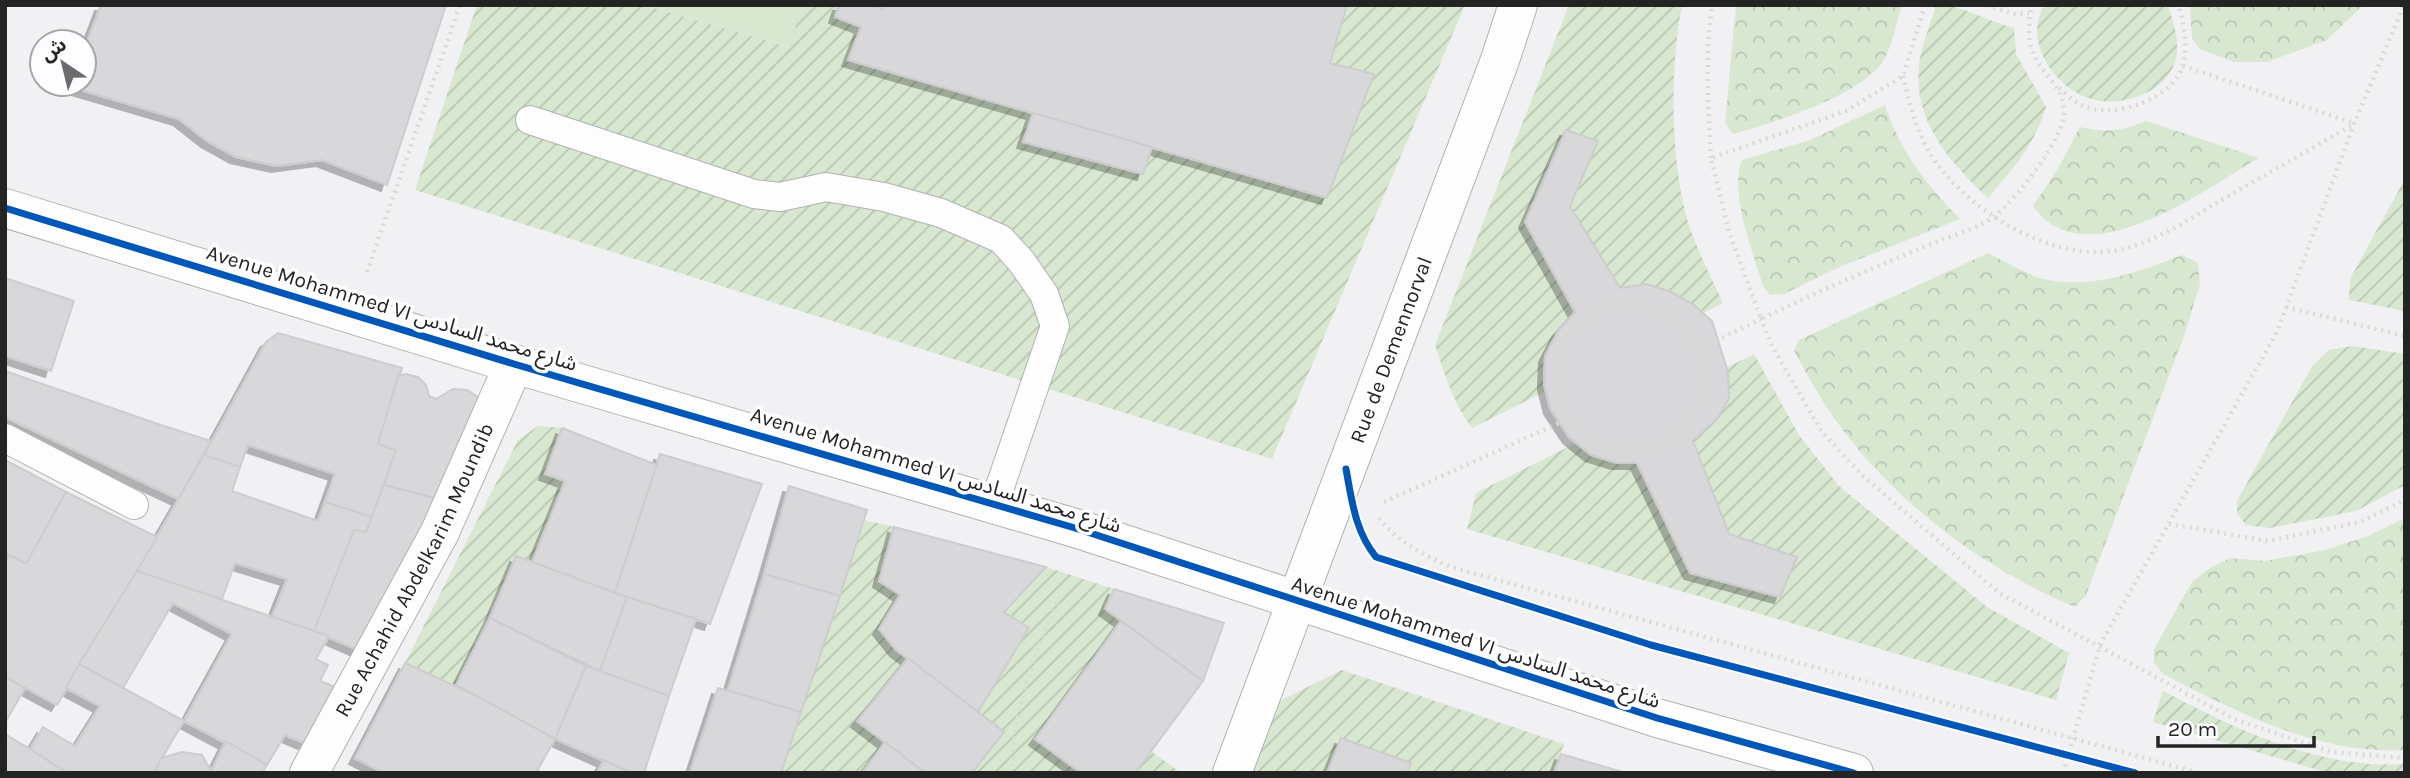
<svg xmlns="http://www.w3.org/2000/svg" width="2410" height="778" font-family="Karla,'Noto Sans Arabic',sans-serif">
  <style>
    .forest { fill: url(#forest-crowns) }
    .garden { fill: url(#garden-furrows) }
    .pitch { fill: #d7e7d0 }
    .building { fill: #d8d7d9; stroke: #cdcccf; stroke-width: 2; filter: url(#shadow) }
    .lines { fill: none; stroke-linecap: round; stroke-linejoin: round }
    .service-casing { stroke: #b1b1b3; stroke-width: 30 }
    .minor-casing { stroke: #b1b1b3; stroke-width: 40 }
    .path { stroke: #d9d9da; stroke-width: 4.5; stroke-dasharray: 2 5; stroke-linecap: butt }
    .service { stroke: #fdfdfd; stroke-width: 28 }
    .minor { stroke: #fdfdfd; stroke-width: 38 }
    .cycleway-casing { stroke: #fdfdff; stroke-width: 11 }
    .cycleway { stroke: #0057b8; stroke-width: 7 }
    .labels { text-anchor: middle; stroke-width: 7; stroke-linejoin: round; paint-order: stroke }
    .street-label { font-size: 21px; fill: #242425; stroke: #fdfdff }
  </style>
  <defs>
    <pattern id="forest-crowns" width="20" height="18" patternUnits="userSpaceOnUse" patternTransform="scale(1.75)"><rect width="20" height="18" fill="#d7e7d0"/><path d="M2 6a3 3 0 1 1 6 0M12 15a3 3 0 1 1 6 0" fill="none" stroke="#b8c6b2"/></pattern>
    <pattern id="garden-furrows" width="10" height="10" patternUnits="userSpaceOnUse" patternTransform="scale(1.75)"><rect width="10" height="10" fill="#d7e7d0"/><path d="M-1 1l2-2M0 10L10 0M9 11l2-2" fill="none" stroke="#b8c6b2"/></pattern>
    <filter id="shadow"><feDropShadow dx="-6" dy="6" stdDeviation="0" flood-color="#0004"/></filter>
  </defs>
  <rect width="100%" height="100%" fill="#f1f0f3"/>
  <g class="forest">
    <path d="M1736 5H1902C1896 24 1893 44 1883 61 1863 95 1770 124 1733 134L1725 123Z"/>
    <polygon points="2190,5 2363,5 2327,40 2267,62 2234,62 2200,49 2192,38"/>
    <path d="M1885 105C1900 152 1926 184 1960 219L1837 268 1784 294 1770 295 1763 286C1753 252 1729 193 1742 160L1810 140Z"/>
    <path d="M2146 121 2259 158C2205 189 2085 280 2033 206L2059 167 2080 127C2104 133 2124 131 2146 121Z"/>
    <path d="M1988 253C2005 261 2025 274 2043 279 2091 290 2139 272 2182 255L2198 263 2200 284 2184 336 2086 595 2075 607C1986 570 1900 506 1842 429 1824 405 1809 378 1794 351L1799 340Z"/>
    <path d="M2405 518V750C2319 755 2237 712 2163 674L2154 663V649L2192 582 2210 568 2231 558 2265 561 2325 550 2368 536Z"/>
  </g>
  <g class="garden">
    <polygon points="477,5 644,5 789,47 802,5 1465,5 1272,459 415,190"/>
    <path d="M1569 5H1682C1669 69 1670 173 1692 234 1701 258 1713 281 1723 303L1472 428C1453 403 1445 375 1435 345Z"/>
    <path d="M1936 5C1965 5 1985 21 2014 28L2016 54 2046 107C2035 144 2013 169 1988 198 1948 160 1910 118 1920 58 1924 40 1931 22 1936 5Z"/>
    <path d="M2045 5H2168C2173 21 2180 41 2176 58 2169 93 2119 109 2088 98 2053 86 2022 39 2045 5Z"/>
    <polygon points="2405,179 2405,311 2349,300 2350,279"/>
    <polygon points="2352,346 2405,354 2405,485 2356,511 2270,528 2246,525 2237,513 2237,501 2311,368 2329,350"/>
    <polygon points="1754,354 1799,435 1839,486 1987,607 2069,653 2056,700 1467,529 1476,493"/>
    <polygon points="538,426 562,428 545,474 565,481 532,562 516,557 456,685 405,663 518,440"/>
    <polygon points="865,520 894,527 900,595 879,629 896,650 908,658 885,742 862,773 781,773"/>
    <polygon points="1046,567 1114,589 1105,609 1121,621 1035,739 1081,773 972,773 978,712 1029,628 1004,612"/>
    <polygon points="1342,670 1564,744 1554,773 1251,773 1279,701"/>
    <path d="M2163 691C2235 729 2320 770 2405 764V773H2329L2153 722Z"/>
    <polygon points="1151,751 1181,773 1135,773"/>
  </g>
  <polygon class="pitch" points="644,5 802,5 790,47"/>
  <g class="building">
    <polygon points="101,5 446,5 387,185 322,160 277,166 236,157 207,141 179,119 71,87 72,84 84,84 84,50"/>
    <polygon points="839,5 871,5 882,9 883,5 1347,5 1330,63 1374,74 1327,198 848,60 861,27 835,17"/>
    <polygon points="1033,113 1152,147 1143,174 1023,142"/>
    <polygon points="1566,130 1598,141 1570,206 1620,288 1647,284 1671,292 1694,305 1712,321 1728,372 1729,398 1718,418 1693,441 1729,534 1797,557 1780,597 1690,573 1637,463 1617,463 1591,455 1569,437 1550,408 1544,384 1545,356 1558,331 1575,312 1525,222"/>
    <polygon points="5,278 74,301 51,371 5,356"/>
    <polygon points="278,333 402,368 378,444 396,450 372,517 325,502 335,474 248,445 240,467 204,455 266,342"/>
    <polygon points="5,371 155,423 211,441 178,499 5,417"/>
    <polygon points="405,374 418,377 426,385 429,396 436,399 453,389 467,390 478,397 484,412 445,501 384,485 396,450 378,444 398,376"/>
    <polygon points="562,428 657,465 615,593 532,562 565,481 545,474"/>
    <polygon points="660,454 762,484 710,624 615,593"/>
    <polygon points="204,455 240,467 232,491 318,521 325,502 372,517 366,532 354,530 314,631 272,617 287,579 235,563 222,599 137,571"/>
    <polygon points="5,460 66,492 26,564 5,553"/>
    <polygon points="384,485 445,501 365,653 314,631 354,530 366,532"/>
    <polygon points="789,486 867,510 840,596 764,574"/>
    <polygon points="66,492 157,537 57,705 5,677 5,561 9,555 26,564"/>
    <polygon points="894,527 1046,567 1004,612 1029,628 978,712 896,650 879,629 900,595 879,581"/>
    <polygon points="516,556 627,597 600,671 490,618"/>
    <polygon points="137,571 329,636 316,659 328,665 320,681 338,688 304,743 285,735 267,765 184,721 232,634 173,603 123,688 79,664"/>
    <polygon points="764,574 840,596 801,712 728,690"/>
    <polygon points="1114,589 1224,623 1203,681 1105,609"/>
    <polygon points="627,597 696,619 669,696 600,671"/>
    <polygon points="490,618 586,666 555,739 456,685"/>
    <polygon points="1121,621 1203,681 1135,773 1081,773 1035,739"/>
    <polygon points="908,658 1004,732 972,773 925,773 857,721"/>
    <polygon points="405,663 477,696 555,739 537,771 541,773 384,773 355,758"/>
    <polygon points="79,664 184,721 153,773 67,773 30,749 43,727 75,746 100,706 66,688"/>
    <polygon points="586,666 669,696 644,773 631,773 555,739"/>
    <polygon points="5,677 25,688 5,723"/>
    <polygon points="718,688 801,712 781,773 690,773"/>
    <polygon points="5,734 30,749 67,773 5,773"/>
    <polygon points="1341,738 1411,763 1407,773 1327,773"/>
    <polygon points="226,741 267,765 262,773 155,773 161,758 182,752 202,755 211,771"/>
    <polygon points="885,742 925,773 862,773"/>
    <polygon points="1561,754 1626,773 1554,773"/>
    <polygon points="604,760 631,773 597,773"/>
  </g>
  <g class="lines">
    <g class="service-casing">
      <g id="service">
        <polyline points="530,120 754,194 780,197 826,187 884,197 941,213 1001,239 1021,261 1044,294 1055,326 994,504"/>
        <polyline points="5,438 134,505"/>
      </g>
    </g>
    <g class="minor-casing">
      <g id="minor">
        <polyline points="5,208 514,364 1075,528 1657,718 1854,773"/>
        <path id="s1" d="M309 773 440 532 514 364"/>
        <path id="s2" d="M1232 773 1500 60 1518 5"/>
      </g>
    </g>
    <g class="path">
      <path d="M1925 5 1903 76 1846 111 1711 158 1729 232 1761 319C1815 293 1870 269 1926 246 1945 238 1980 228 1995 216 2016 199 2065 138 2064 111 2063 78 2028 70 2029 30 2029 20 2029 14 2034 5"/>
      <polyline points="1987,5 2014,14 2029,13"/>
      <polyline points="2183,66 2354,123"/>
      <path d="M1903 76C1910 107 1918 138 1937 164 1978 218 2063 268 2131 247 2163 237 2192 217 2220 201 2265 175 2309 150 2354 124"/>
      <path d="M2059 88C2066 94 2073 101 2081 105 2111 121 2174 99 2183 65 2188 48 2184 20 2178 5"/>
      <path d="M1711 158C1708 107 1705 56 1712 5"/>
      <polyline points="367,272 460,5"/>
      <circle cx="1629" cy="377" r="73"/>
      <polyline points="2286,307 2405,336"/>
      <polyline points="1697,350 1761,319 1773,348 1822,432 1863,476 1999,593 2236,720 2332,752 2405,758"/>
      <polyline points="1384,502 1568,419"/>
      <path d="M1379 518C1398 543 1423 554 1451 567L2199 773"/>
      <polyline points="2169,524 2268,541 2360,522 2405,500"/>
      <path d="M1012 773C1012 715 1035 648 1060 597"/>
      <polyline points="2063,773 2100,645 2277,332 2354,124 2404,5"/>
    </g>
    <use href="#service" class="service"/>
    <use href="#minor" class="minor"/>
    <g class="cycleway-casing">
      <g id="cycleway">
        <polyline points="5,208 514,364 1075,528 1657,718 1854,773"/>
        <path d="M1346 469C1352 501 1355 531 1376 557L1651 645 2135 773"/>
      </g>
    </g>
    <use href="#cycleway" class="cycleway"/>
  </g>
  <g class="labels">
    <g class="street-label">
      <text transform="translate(392 308) rotate(17)" y="7">Avenue Mohammed VI شارع محمد السادس</text>
      <text dy="7" stroke="none"><textPath href="#s2" startOffset="452">Rue de Demennorval</textPath></text>
      <text transform="translate(936 470) rotate(17)" y="7">Avenue Mohammed VI شارع محمد السادس</text>
      <text dy="7" stroke="none"><textPath href="#s1" startOffset="229">Rue Achahid Abdelkarim Moundib</textPath></text>
      <text transform="translate(1476 642) rotate(18)" y="7">Avenue Mohammed VI شارع محمد السادس</text>
    </g>
  </g>
  <rect width="2410" height="778" fill="none" stroke="#242425" stroke-width="14"/>
  <g transform="translate(63 63) rotate(325)"><circle r="33" fill="#fdfdff" stroke="#a6a6a8" stroke-width="2"/>
  <path d="M0-5L12 26L0 18L-12 26Z" fill="#6c6b6d"/>
  <text y="-10" font-size="19" font-weight="bold" text-anchor="middle" fill="#242425">ش</text>
  </g>
  <path d="M2158 736v10h156v-10" fill="none" stroke="#242425" stroke-width="3.5"/>
  <text x="2168" y="736" font-size="21" fill="#242425" stroke="#fdfdff" stroke-width="5" paint-order="stroke">20 m</text>
</svg>
